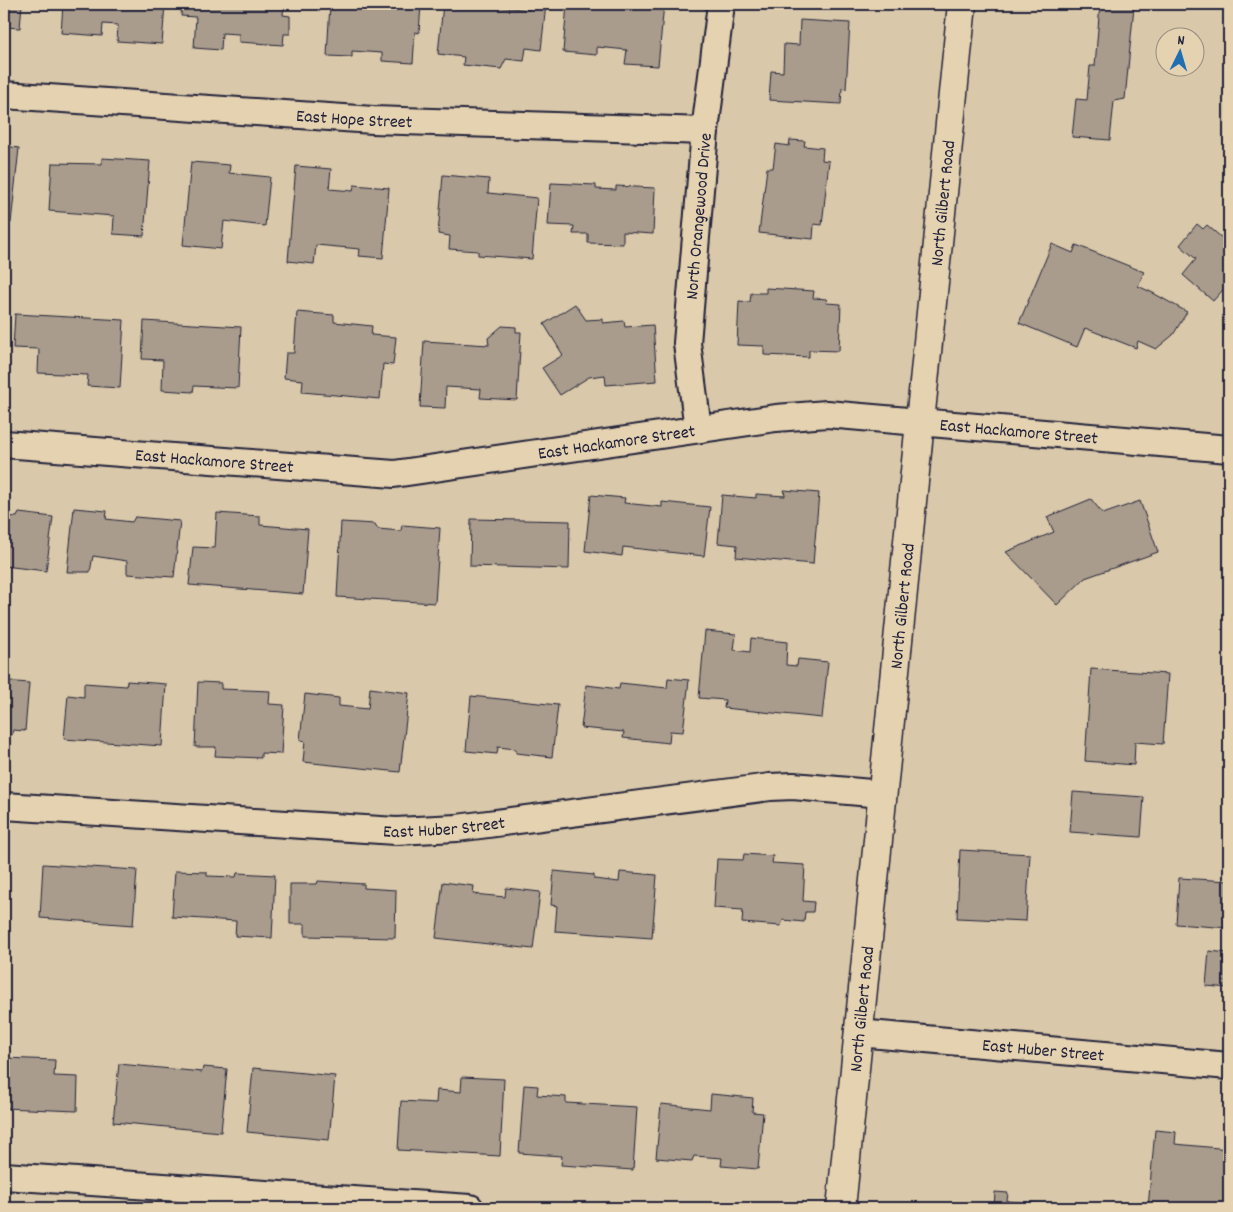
<svg xmlns="http://www.w3.org/2000/svg" width="1233" height="1212" font-family="Dekko,sans-serif">
  <style>
    .building { fill: #a99c8c; stroke: #22223b }
    .lines { fill: none; stroke-linecap: round; stroke-linejoin: round }
    .minor-casing { stroke: #22223b; stroke-width: 30 }
    .major-casing { stroke: #22223b; stroke-width: 31 }
    .minor { stroke: #e5d2b0; stroke-width: 26 }
    .major { stroke: #e5d2b0; stroke-width: 28 }
    .labels { text-anchor: middle; stroke-width: 5; stroke-linejoin: round; paint-order: stroke }
    .street-label { font-size: 18px; fill: #22223b; stroke: #e5d2b0 }
  </style>
  <rect width="100%" height="100%" fill="#d9c8a9"/>
  <filter id="ink" filterUnits="userSpaceOnUse"><feTurbulence type="fractalNoise" baseFrequency=".02" numOctaves="2"/><feDisplacementMap in="SourceGraphic" scale="10" xChannelSelector="R" yChannelSelector="G"/><feConvolveMatrix kernelMatrix="1 2 1 2 8 2 1 2 1" color-interpolation-filters="sRGB"/></filter>
  <g filter="url(#ink)">
    <g class="building">
      <polygon points="4,4 22,4 20,28 4,27"/>
      <polygon points="63,4 165,4 162,44 117,41 118,25 103,24 102,36 61,33"/>
      <polygon points="182,4 284,4 283,15 290,16 290,34 284,34 283,45 239,42 239,34 222,33 221,50 194,48 196,17 181,16"/>
      <polygon points="330,4 421,4 419,33 415,32 413,63 382,61 382,53 352,51 352,57 327,56"/>
      <polygon points="443,4 503,4 503,7 529,10 530,4 546,4 541,50 526,48 524,61 506,59 501,69 463,65 464,57 438,54"/>
      <polygon points="567,4 664,4 658,66 625,64 627,50 597,47 597,55 563,52"/>
      <polygon points="1100,4 1134,6 1125,99 1114,101 1110,140 1072,137 1076,99 1087,100 1090,66 1095,66"/>
      <polygon points="800,20 850,23 846,89 842,88 841,104 769,100 771,71 783,72 784,44 799,45"/>
      <polygon points="790,140 805,141 804,146 823,148 822,160 829,161 822,225 814,224 813,239 759,233 767,168 773,168 776,144 789,146"/>
      <polygon points="4,146 19,148 11,223 4,222"/>
      <polygon points="102,158 150,161 144,236 113,234 114,216 49,211 52,163 102,164"/>
      <polygon points="191,162 230,165 229,173 270,177 265,226 224,221 221,249 183,245"/>
      <polygon points="296,166 331,169 329,189 353,191 354,185 389,188 383,258 359,256 360,249 316,245 314,264 288,261"/>
      <polygon points="443,175 489,179 488,193 537,198 532,259 478,255 478,251 449,249 450,236 438,234"/>
      <polygon points="551,183 596,185 596,189 616,190 616,186 655,188 653,234 623,232 623,244 588,243 588,234 573,234 574,226 548,225"/>
      <polygon points="1197,224 1203,229 1207,225 1229,244 1229,259 1223,266 1229,271 1229,283 1213,301 1183,275 1196,259 1180,245"/>
      <polygon points="1052,244 1073,253 1076,245 1144,272 1138,286 1153,293 1187,312 1173,335 1156,349 1138,341 1136,348 1085,328 1077,347 1019,323"/>
      <polygon points="766,288 814,291 813,298 827,299 826,303 841,304 839,351 809,350 809,357 764,355 764,346 737,345 739,301 750,302 751,293 766,293"/>
      <polygon points="575,304 586,320 603,319 603,323 624,321 625,327 653,325 657,381 606,385 605,375 589,377 560,395 542,368 563,355 544,324"/>
      <polygon points="297,312 334,315 334,322 372,326 371,335 396,337 393,365 383,364 380,399 302,392 303,380 284,378 286,353 294,353"/>
      <polygon points="15,314 124,320 120,388 87,386 88,375 38,373 39,349 13,348"/>
      <polygon points="144,321 241,327 238,388 194,386 193,392 162,390 163,360 142,359"/>
      <polygon points="502,326 516,327 516,332 521,332 517,400 480,398 481,389 446,387 445,408 420,407 424,341 489,345 488,338"/>
      <polygon points="784,490 819,493 813,564 736,557 737,545 718,543 722,495 756,498 756,494 785,496"/>
      <polygon points="591,495 625,498 624,503 662,507 662,502 710,507 704,556 623,547 622,556 585,551"/>
      <polygon points="1091,499 1103,514 1140,501 1158,552 1085,578 1057,605 1006,552 1054,532 1047,517"/>
      <polygon points="74,508 107,511 106,519 132,522 135,517 180,521 174,577 127,574 127,561 93,556 90,572 67,572"/>
      <polygon points="19,513 53,517 46,571 4,566 4,516 17,517"/>
      <polygon points="217,513 260,516 260,525 308,529 303,594 189,585 193,547 215,548"/>
      <polygon points="471,519 570,521 569,569 470,566"/>
      <polygon points="341,522 375,524 378,529 401,531 402,525 440,528 435,603 337,597"/>
      <polygon points="705,631 736,634 734,650 750,652 751,638 787,642 786,665 797,666 798,659 828,662 822,718 724,708 725,700 699,698"/>
      <polygon points="1091,669 1168,674 1163,744 1135,742 1134,765 1085,761"/>
      <polygon points="668,678 689,680 683,732 670,731 669,743 623,738 624,732 581,728 586,685 619,689 620,683 667,688"/>
      <polygon points="4,681 29,683 25,731 13,730 12,735 4,734"/>
      <polygon points="127,681 166,684 162,746 64,739 68,695 84,697 84,683 126,686"/>
      <polygon points="198,682 221,683 221,689 270,691 269,704 284,705 281,754 261,753 261,758 215,756 216,747 195,747"/>
      <polygon points="370,688 409,693 400,772 303,762 305,741 300,740 305,694 339,698 339,706 368,709"/>
      <polygon points="471,696 558,705 552,757 516,753 516,749 498,747 497,754 466,751"/>
      <polygon points="1073,792 1144,797 1141,837 1070,832"/>
      <polygon points="960,850 1030,854 1026,921 957,918"/>
      <polygon points="744,854 773,856 772,863 805,865 803,901 814,902 813,912 805,912 804,922 783,920 781,926 742,923 743,910 714,908 717,859 743,860"/>
      <polygon points="43,864 137,870 133,925 40,918"/>
      <polygon points="4,865 9,865 5,915 4,915"/>
      <polygon points="175,871 207,872 207,876 236,877 237,873 275,875 272,938 235,936 236,921 172,917"/>
      <polygon points="554,871 594,875 594,879 619,882 620,872 657,875 652,938 555,931 557,906 551,905"/>
      <polygon points="1179,878 1229,881 1229,928 1176,924"/>
      <polygon points="318,881 364,884 364,888 396,890 395,938 305,936 305,924 290,924 290,884 317,884"/>
      <polygon points="443,882 474,886 473,894 505,897 506,888 540,892 533,949 436,938"/>
      <polygon points="1209,951 1229,953 1229,988 1206,986"/>
      <polygon points="4,1058 55,1060 54,1076 78,1077 77,1111 4,1108"/>
      <polygon points="119,1064 202,1072 203,1067 227,1069 221,1132 113,1122"/>
      <polygon points="253,1068 335,1076 329,1140 247,1132"/>
      <polygon points="462,1077 504,1079 500,1156 398,1150 401,1101 436,1103 437,1090 461,1092"/>
      <polygon points="524,1085 538,1086 537,1095 566,1097 566,1103 637,1107 633,1170 561,1165 562,1156 519,1153"/>
      <polygon points="711,1094 753,1098 752,1112 763,1113 758,1169 721,1166 722,1158 694,1156 692,1161 656,1158 661,1104 710,1109"/>
      <polygon points="1155,1130 1176,1132 1175,1144 1229,1149 1229,1208 1148,1208"/>
      <polygon points="995,1192 1008,1193 1007,1201 1076,1206 1076,1208 994,1208"/>
    </g>
    <g class="lines">
      <g class="minor-casing">
        <g id="minor">
          <path id="s1" d="M4 95 373 120 705 131"/>
          <path id="s2" d="M698 429 687 343 705 131 721 4"/>
          <path id="s3" d="M4 444 394 474 776 418 827 414 1229 449"/>
          <path id="s4" d="M4 806 396 831 457 828 770 787 793 786 882 794"/>
          <path id="s5" d="M858 1033 1229 1066"/>
          <polyline points="4,1176 470,1208"/>
        </g>
      </g>
      <g class="major-casing">
        <g id="major">
          <path id="s6" d="M841 1208 962 4"/>
        </g>
      </g>
      <use href="#minor" class="minor"/>
      <use href="#major" class="major"/>
    </g>
  </g>
  <g class="labels">
    <g class="street-label">
      <text dy="6" stroke="none"><textPath href="#s1" startOffset="351">East Hope Street</textPath></text>
      <text dy="6" stroke="none"><textPath href="#s6" startOffset="1010">North Gilbert Road</textPath></text>
      <text dy="6" stroke="none"><textPath href="#s2" startOffset="214">North Orangewood Drive</textPath></text>
      <text dy="6" stroke="none"><textPath href="#s3" startOffset="1021">East Hackamore Street</textPath></text>
      <text dy="6" stroke="none"><textPath href="#s3" startOffset="616">East Hackamore Street</textPath></text>
      <text dy="6" stroke="none"><textPath href="#s3" startOffset="211">East Hackamore Street</textPath></text>
      <text dy="6" stroke="none"><textPath href="#s6" startOffset="605">North Gilbert Road</textPath></text>
      <text dy="6" stroke="none"><textPath href="#s4" startOffset="441">East Huber Street</textPath></text>
      <text dy="6" stroke="none"><textPath href="#s6" startOffset="200">North Gilbert Road</textPath></text>
      <text dy="6" stroke="none"><textPath href="#s5" startOffset="186">East Huber Street</textPath></text>
    </g>
  </g>
  <rect width="1233" height="1212" fill="none" stroke="#e5d2b0" stroke-width="20"/>
  <rect x="10" y="10" width="1213" height="1192" fill="none" stroke="#22223b" stroke-width="2" filter="url(#ink)"/>
  <g transform="translate(1180 52) rotate(5)"><circle r="24" fill="#e5d2b0" stroke="#978c81"/>
  <path d="M0-4L9 19L0 12L-9 19Z" fill="#1f6fb2"/>
  <text y="-8" font-size="14" font-weight="bold" text-anchor="middle" fill="#22223b">N</text>
  </g>
</svg>
